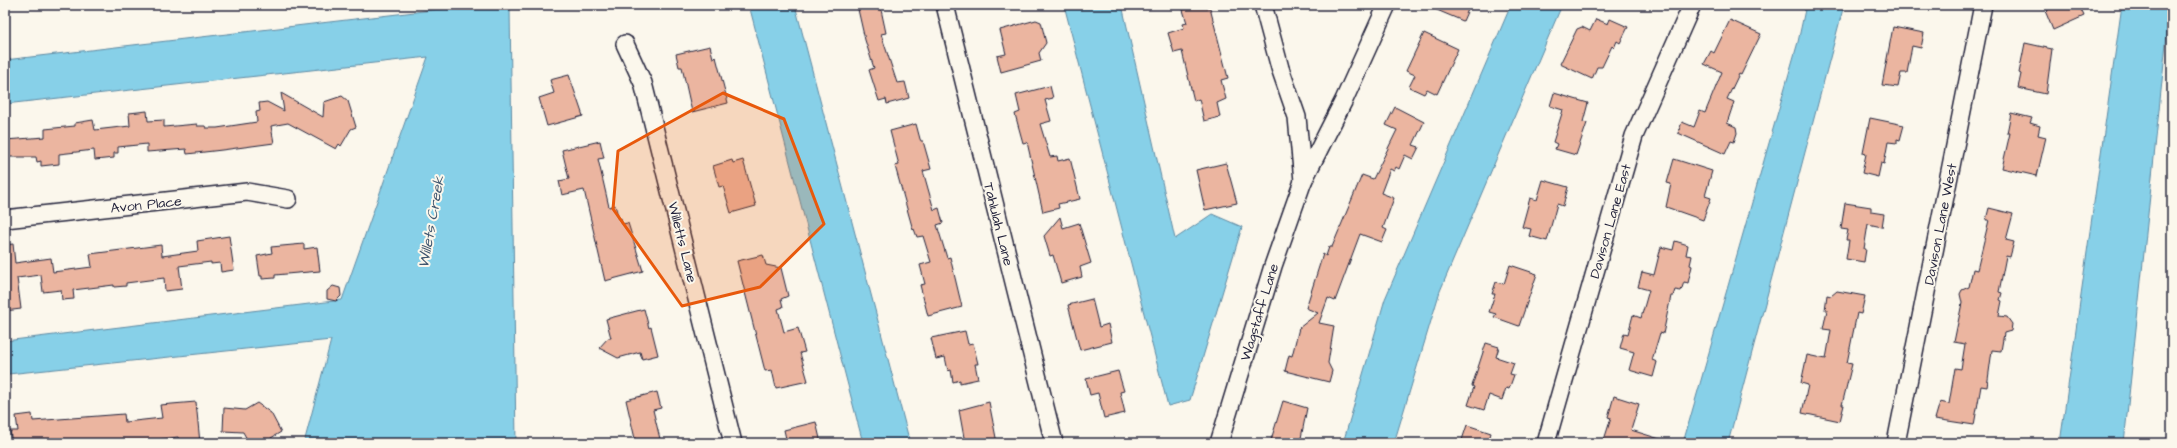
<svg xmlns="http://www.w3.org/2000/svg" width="2177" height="448" font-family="'Architects Daughter',sans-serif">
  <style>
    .water { fill: #87d0e8; stroke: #5f8aa3 }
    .building { fill: #ebb5a0; stroke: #22223b }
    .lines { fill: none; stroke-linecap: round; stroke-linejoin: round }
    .minor-casing { stroke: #22223b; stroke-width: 20 }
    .minor { stroke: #fbf7ec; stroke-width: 17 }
    .marked { fill: #e8590c; fill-opacity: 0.2; stroke: #e8590c; stroke-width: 3; stroke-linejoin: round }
    .labels { text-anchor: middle; stroke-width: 4; stroke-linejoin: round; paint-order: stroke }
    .street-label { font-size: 14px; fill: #22223b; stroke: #fbf7ec }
    .water-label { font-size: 15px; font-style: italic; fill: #40566f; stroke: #fbf7ec }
  </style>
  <rect width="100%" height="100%" fill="#fbf7ec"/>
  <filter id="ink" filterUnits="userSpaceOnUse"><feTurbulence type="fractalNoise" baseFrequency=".025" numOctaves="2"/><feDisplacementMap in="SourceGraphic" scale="8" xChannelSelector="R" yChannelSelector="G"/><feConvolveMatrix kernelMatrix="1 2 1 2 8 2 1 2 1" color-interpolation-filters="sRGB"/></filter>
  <g filter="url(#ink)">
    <g class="water">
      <polygon points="449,5 512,5 510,8 516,443 304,443 331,340 8,374 5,341 342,300 428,57 5,104 5,60 449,8"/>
      <polygon points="749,5 795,5 910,443 863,443"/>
      <polygon points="1064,5 1122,5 1175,239 1212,214 1242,227 1190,400 1168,406"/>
      <polygon points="1511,5 1562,5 1440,291 1394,443 1343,443 1385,299"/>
      <polygon points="1806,5 1844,5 1728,443 1683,443 1798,42"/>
      <polygon points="2122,5 2170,5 2124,443 2060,443"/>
    </g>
    <g class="building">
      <polygon points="857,5 880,5 886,33 881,34 897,83 905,82 909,98 887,104 886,99 879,101 869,70 874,68 865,40"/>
      <polygon points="1188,5 1207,5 1208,8 1210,8 1228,78 1221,80 1226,99 1217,103 1220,117 1204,121 1199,99 1194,101 1182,51 1174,53 1168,33 1184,28 1183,24 1187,23 1183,10 1189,8"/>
      <polygon points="1425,5 1470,5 1463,21"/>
      <polygon points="2045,5 2079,5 2084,16 2053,30 2046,13 2048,11"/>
      <polygon points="1596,19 1608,24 1610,19 1628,27 1620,43 1617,41 1614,48 1612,46 1602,67 1597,67 1592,79 1560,64 1577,29 1582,27 1590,31"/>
      <polygon points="1036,20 1041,22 1046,43 1039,53 1041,61 1001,72 997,56 1006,54 1000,30"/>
      <polygon points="1730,20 1761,34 1741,75 1739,74 1727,99 1734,102 1727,123 1736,127 1737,133 1734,142 1731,141 1725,154 1678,133 1682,122 1694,127 1700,111 1705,113 1722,72 1704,64 1711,51 1714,53"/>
      <polygon points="1893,27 1924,33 1921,48 1912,46 1907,73 1901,73 1898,87 1882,85"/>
      <polygon points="1424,33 1458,49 1437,94 1427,89 1424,94 1409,87 1415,75 1406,71"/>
      <polygon points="2025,43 2052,49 2046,94 2018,88 2021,74 2019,73"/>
      <polygon points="710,46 713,58 716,57 728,103 692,112 682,67 679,67 676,54"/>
      <polygon points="569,75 583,116 547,126 539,98 554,93 550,80"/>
      <polygon points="1050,86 1053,98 1045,100 1051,121 1040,124 1050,157 1057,156 1058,161 1070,158 1080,199 1058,204 1059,208 1043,212 1027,142 1023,143 1015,114 1020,112 1016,95"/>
      <polygon points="281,93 323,117 324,102 342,96 348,101 356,127 351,129 341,146 339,144 336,149 288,123 271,126 274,143 222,150 187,154 186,149 147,152 147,144 118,147 118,153 114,153 114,158 95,160 94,150 59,154 59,164 41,166 41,161 37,162 36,157 5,157 5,140 45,137 45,129 75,126 75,123 93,120 95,130 130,126 129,113 147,111 148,121 164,120 164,127 197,124 197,126 205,126 206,128 217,128 257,122 256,112 260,111 259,103 267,102 284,111"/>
      <polygon points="1554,93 1588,103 1583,122 1587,123 1576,155 1555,149 1557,144 1553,142 1563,110 1550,106"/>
      <polygon points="1395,107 1424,122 1413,145 1419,147 1413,159 1405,155 1399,169 1396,167 1394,171 1390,169 1381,193 1394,198 1383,228 1387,230 1382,242 1360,234 1335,301 1328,298 1319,323 1334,326 1328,363 1332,371 1329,382 1285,371 1289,355 1292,356 1299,328 1318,313 1306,308 1323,254 1326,256 1329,247 1332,247 1362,175 1373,179 1397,130 1386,125"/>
      <polygon points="2011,113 2032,118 2030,123 2040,126 2038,135 2046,137 2037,176 2002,168 2010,133 2007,133"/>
      <polygon points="1870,118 1904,125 1900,140 1897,139 1897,143 1888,142 1884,164 1881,163 1878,177 1862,173 1866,154 1863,153"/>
      <polygon points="916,124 920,139 921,141 923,141 931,169 923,171 934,210 939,208 943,223 937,225 947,258 950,257 962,307 928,316 920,285 925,284 920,265 931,262 923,236 917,237 914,229 913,230 895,166 899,165 890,131"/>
      <polygon points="600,141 604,158 598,159 609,207 615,205 619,219 621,218 622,224 628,223 643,271 605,281 584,190 562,195 559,181 569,179 562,150"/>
      <polygon points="1674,159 1712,171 1705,196 1711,198 1703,220 1666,207 1671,184 1667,183"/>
      <polygon points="732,160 733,163 743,160 756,206 731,213 723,186 719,187 713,166"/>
      <polygon points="1226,163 1237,203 1205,210 1196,170"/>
      <polygon points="1543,180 1568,187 1563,206 1557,204 1547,241 1529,236 1531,229 1522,227 1530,198 1537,200"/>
      <polygon points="1845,203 1871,207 1871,212 1884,214 1882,227 1868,224 1864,249 1866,249 1864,262 1846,259 1849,240 1846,240 1848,230 1841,229"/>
      <polygon points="1989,208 2013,214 2006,240 2014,242 2010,257 2006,256 1999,292 2002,293 2000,300 2002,301 1999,316 2007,317 2012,324 2011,331 2004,333 2001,351 1992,350 1987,387 1981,386 1974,425 1935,419 1940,402 1949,404 1955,368 1961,369 1965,344 1954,342 1962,303 1960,294 1962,290 1969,287 1973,269 1977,270 1989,220 1986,220"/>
      <polygon points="1060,217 1063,228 1079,223 1091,263 1080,267 1082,277 1061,283 1053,255 1050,256 1044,236"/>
      <polygon points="229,236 234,270 221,272 220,263 211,264 211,262 179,266 182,289 165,291 164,278 126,283 126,286 114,287 114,285 73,290 74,299 62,300 61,290 43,292 41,275 17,278 21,309 5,311 5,245 13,244 15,263 51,258 53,272 92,267 90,254 161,245 162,256 198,251 197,241"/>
      <polygon points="1675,241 1688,245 1686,255 1692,256 1690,265 1692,266 1688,283 1684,282 1681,291 1675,290 1673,296 1671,296 1663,334 1660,333 1652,360 1657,362 1653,377 1629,370 1634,352 1620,348 1624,333 1628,334 1633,315 1641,318 1649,290 1638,287 1642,272 1654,275 1661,247 1673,250"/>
      <polygon points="304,244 304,249 317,247 320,271 275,275 275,278 262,279 262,276 260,276 257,256 272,253 271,247"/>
      <polygon points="763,255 766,265 781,268 788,296 781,299 783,307 778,309 784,332 798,328 805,352 800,353 808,381 776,388 772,370 765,371 737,261"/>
      <polygon points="1510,265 1537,274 1519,326 1494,317 1496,314 1489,312 1495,294 1492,294 1496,282 1504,284"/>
      <polygon points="333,286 340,288 341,296 336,301 327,299 327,291"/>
      <polygon points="1837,291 1865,296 1861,314 1857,313 1847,363 1852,364 1842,405 1844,405 1840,421 1802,413 1808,385 1801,383 1807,355 1826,359 1831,330 1823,329 1827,310 1825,310 1827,295 1831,296"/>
      <polygon points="1092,299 1099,327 1108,324 1112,342 1080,350 1068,305"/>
      <polygon points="644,309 649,328 651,327 658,355 642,359 640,352 618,358 599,348 608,338 611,338 606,319"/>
      <polygon points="965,331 968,344 973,343 978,364 975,364 978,379 960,383 960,380 953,382 951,370 948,371 945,357 936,359 931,338"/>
      <polygon points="1486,343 1499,347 1496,357 1514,363 1510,374 1514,375 1509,389 1506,388 1502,400 1489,395 1484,410 1468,405 1474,387 1472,386"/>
      <polygon points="1118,371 1124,391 1120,392 1125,413 1104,418 1098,393 1090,395 1086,379"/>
      <polygon points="657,392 661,408 653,410 661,443 636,443 626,400"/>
      <polygon points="1614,396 1639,404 1631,430 1663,440 1663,443 1603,443 1611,418 1608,417"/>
      <polygon points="1283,401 1307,408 1300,443 1270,443"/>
      <polygon points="196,402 200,443 182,443 182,441 179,441 178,437 133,443 12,443 10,431 18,431 16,416 32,414 33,421 124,414 125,422 162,418 160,405"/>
      <polygon points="989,402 997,443 965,443 959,410"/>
      <polygon points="257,403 271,413 281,432 271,438 274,443 249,443 243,432 223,431 224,408 245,410"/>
      <polygon points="816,422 821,443 787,443 784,430"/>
      <polygon points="1467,425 1491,433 1488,443 1461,443"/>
    </g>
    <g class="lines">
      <g class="minor-casing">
        <g id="minor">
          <polyline points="945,5 1054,443"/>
          <polyline points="1263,5 1280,68 1297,117 1303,181 1344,100 1387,5"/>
          <polyline points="625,44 643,83 733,443"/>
          <polyline points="5,219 247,192 288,199"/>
          <polyline points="1219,443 1273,266 1303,181"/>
          <polyline points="1546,443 1634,136 1692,5"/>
          <polyline points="1896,443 1983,5"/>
        </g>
      </g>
      <use href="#minor" class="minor"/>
    </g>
  </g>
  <path class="marked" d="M723 93 784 119 824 224 760 287 682 306 613 209 618 151Z"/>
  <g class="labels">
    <g class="street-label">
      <text transform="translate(146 204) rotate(-6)" y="5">Avon Place</text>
      <text transform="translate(1610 221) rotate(-74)" y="5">Davison Lane East</text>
      <text transform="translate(999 224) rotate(76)" y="5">Tahlulah Lane</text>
      <text transform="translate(1940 224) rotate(-79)" y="5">Davison Lane West</text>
      <text transform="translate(683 242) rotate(76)" y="5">Willetts Lane</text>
      <text transform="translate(1259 312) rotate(-73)" y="5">Wagstaff Lane</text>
    </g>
    <g class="water-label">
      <text transform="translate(431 222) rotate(-80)" y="5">Willets Creek</text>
    </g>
  </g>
  <rect width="2177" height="448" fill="none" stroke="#fbf7ec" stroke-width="20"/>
  <rect x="10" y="10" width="2157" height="428" fill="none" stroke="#22223b" stroke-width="1.5" filter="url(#ink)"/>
</svg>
